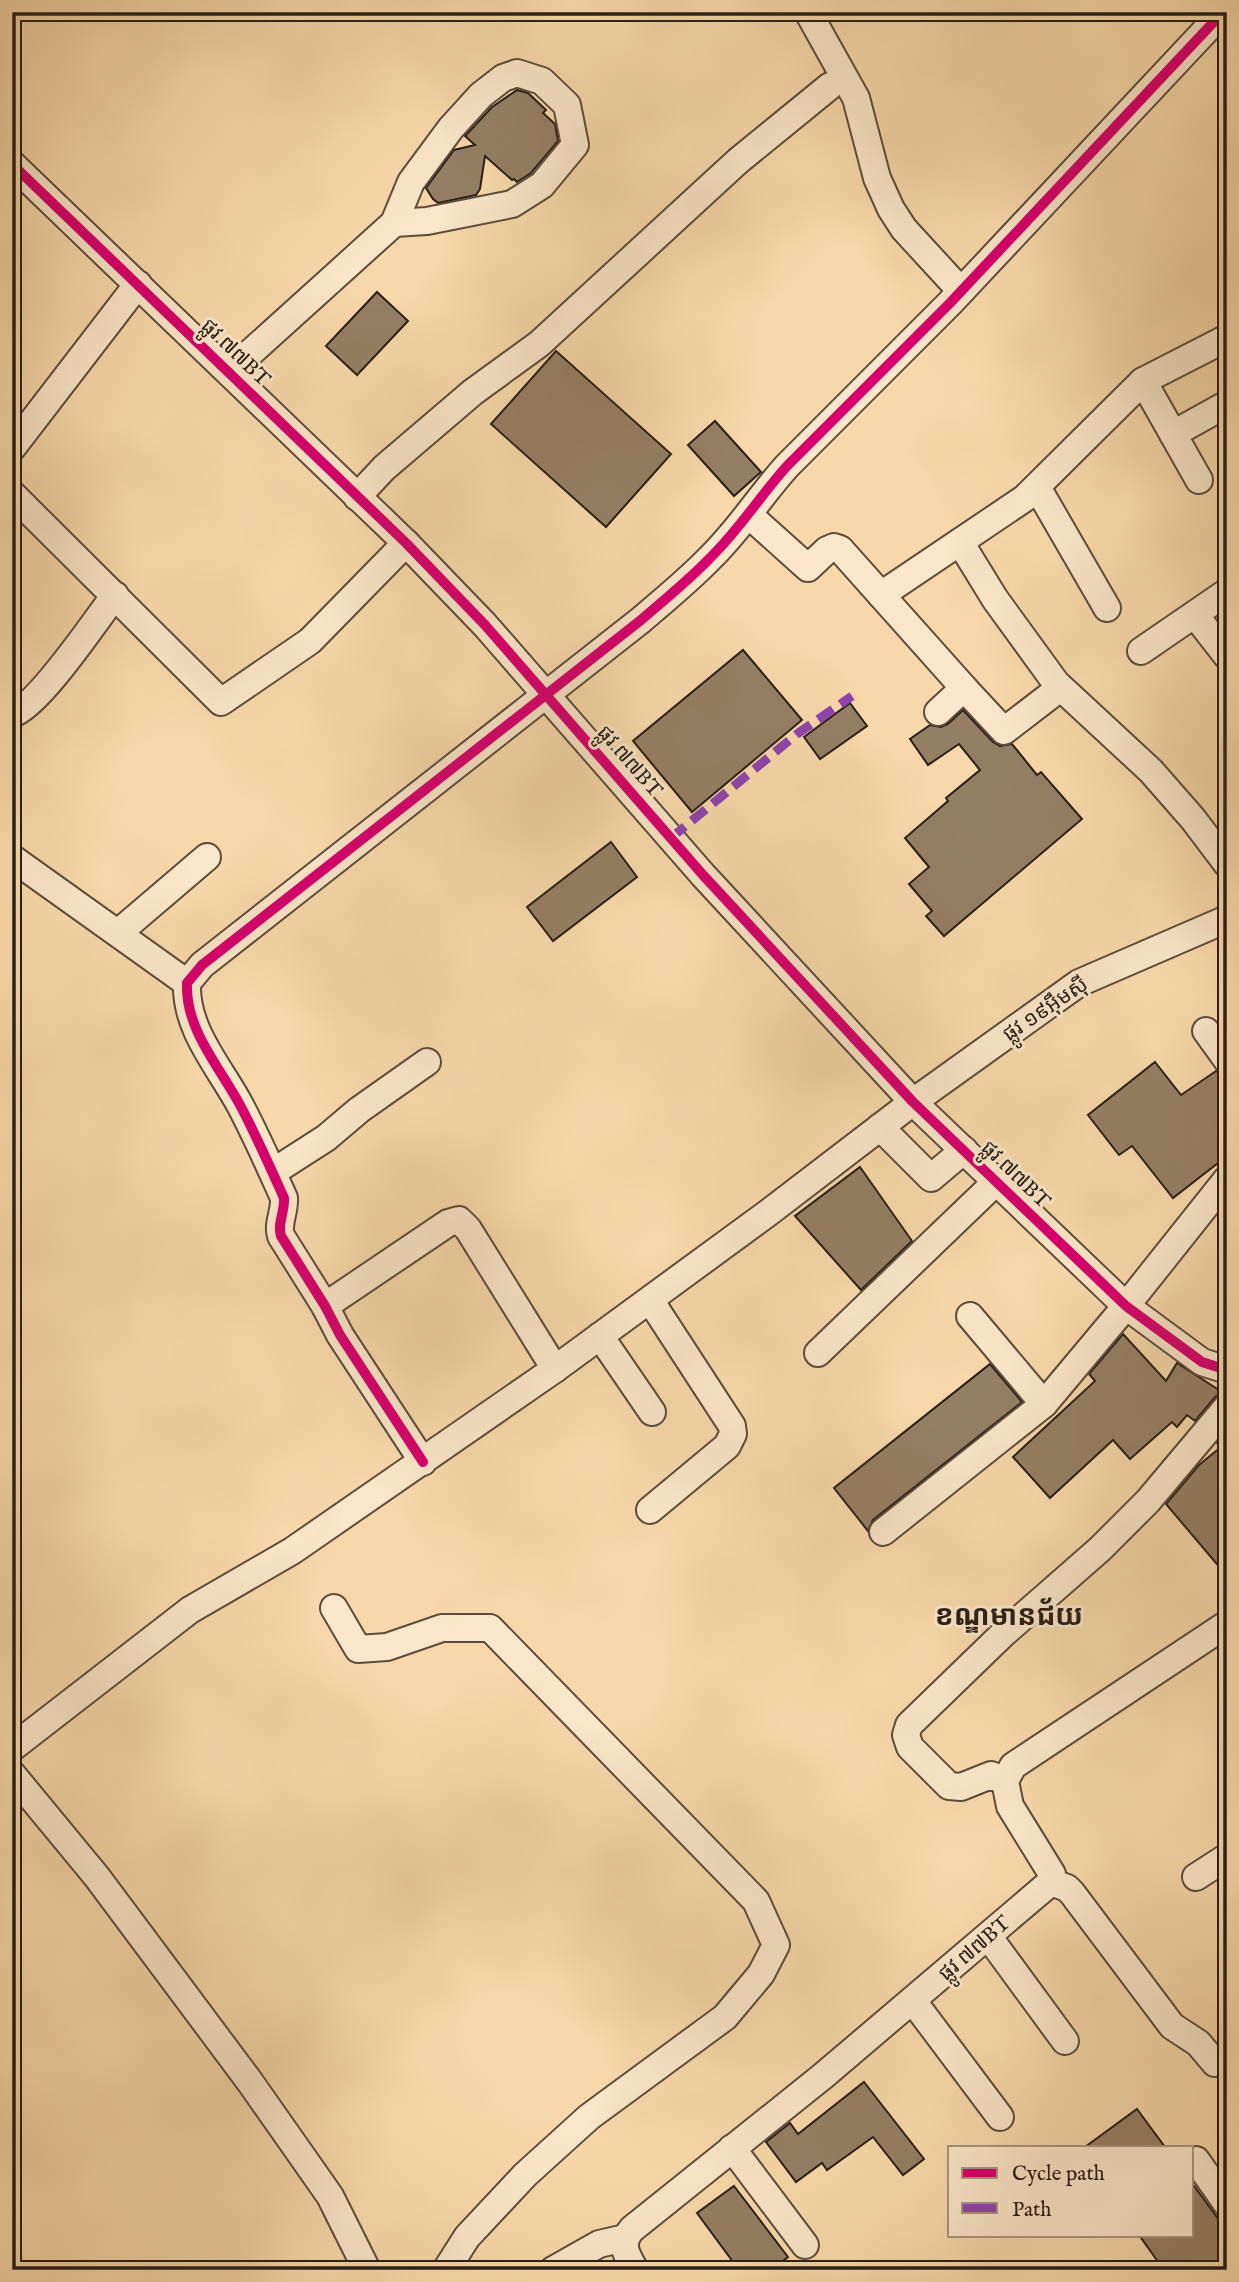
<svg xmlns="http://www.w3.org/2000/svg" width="1239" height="2282" font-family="'IM FELL English','Noto Sans Khmer',serif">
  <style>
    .building { fill: #957f63; stroke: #291e17; stroke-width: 2 }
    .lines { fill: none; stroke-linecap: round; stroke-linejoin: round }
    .minor-casing { stroke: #5d4c3c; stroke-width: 30 }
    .minor { stroke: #fae6c8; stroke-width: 26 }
    .quiet { stroke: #8e44ad; stroke-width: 9; stroke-dasharray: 18 9; stroke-linecap: butt }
    .cycleway-casing { stroke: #fae6c8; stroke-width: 15 }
    .cycleway { stroke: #d6006c; stroke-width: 10 }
    .labels { text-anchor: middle; stroke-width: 6; stroke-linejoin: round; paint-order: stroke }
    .street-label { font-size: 21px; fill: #291e17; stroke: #fae6c8 }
    .district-label { font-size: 28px; font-weight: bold; fill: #291e17; stroke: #fae6c8 }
  </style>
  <rect width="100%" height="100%" fill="#f8d8aa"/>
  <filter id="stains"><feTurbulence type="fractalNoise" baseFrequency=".00286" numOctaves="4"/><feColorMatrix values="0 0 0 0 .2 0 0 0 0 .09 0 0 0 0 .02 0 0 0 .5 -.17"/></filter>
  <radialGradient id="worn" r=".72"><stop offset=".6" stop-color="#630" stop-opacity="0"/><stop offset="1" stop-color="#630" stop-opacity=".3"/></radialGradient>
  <g class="building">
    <polygon points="517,90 528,93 546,110 543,113 555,124 558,141 531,173 517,182 514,179 512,180 485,156 480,189 476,195 438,203 433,199 426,188 454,150 475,145 465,136 492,107"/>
    <polygon points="377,292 408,321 357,375 326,346"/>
    <polygon points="556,351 671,454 606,527 491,424"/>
    <polygon points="715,421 761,472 734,496 688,445"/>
    <polygon points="743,650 802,720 692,812 633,741"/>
    <polygon points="850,703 867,726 820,759 804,737"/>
    <polygon points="963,710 993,742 1000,746 1012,744 1037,775 1041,772 1082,819 944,936 926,916 932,911 909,884 929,867 905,838 948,801 946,798 980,770 959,744 928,765 910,739 930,725 941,727 948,724"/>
    <polygon points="611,842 637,877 553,941 527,907"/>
    <polygon points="1155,1062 1181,1095 1216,1071 1227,1075 1227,1156 1173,1198 1132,1146 1119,1155 1088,1115"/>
    <polygon points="860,1167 912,1241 861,1290 795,1216"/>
    <polygon points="1123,1334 1166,1381 1177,1363 1222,1392 1215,1397 1195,1421 1187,1415 1177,1427 1172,1422 1130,1459 1113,1440 1050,1498 1013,1457 1095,1381 1089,1374"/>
    <polygon points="990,1364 1022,1402 873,1520 868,1531 834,1488"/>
    <polygon points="1227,1432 1227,1576 1166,1504 1199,1465 1221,1447 1217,1443"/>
    <polygon points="864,2082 924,2159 903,2175 873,2137 827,2170 822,2163 796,2182 766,2142 790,2123 798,2134"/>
    <polygon points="1137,2109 1165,2147 1085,2147"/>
    <polygon points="1192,2183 1227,2231 1227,2270 1164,2270 1139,2235 1192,2235"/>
    <polygon points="734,2186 788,2257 771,2270 739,2270 697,2213"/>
  </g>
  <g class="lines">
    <g class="minor-casing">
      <g id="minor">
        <polyline points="808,12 856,98 877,178 891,209 904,229 961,291"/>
        <polyline points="12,164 406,543 485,625 703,875 913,1102 1126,1306 1202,1362 1227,1370"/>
        <polyline points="229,372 394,223 411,182 451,128 481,95 503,78 517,73 542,81 567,105 575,145 542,185 512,204 427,221 394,223"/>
        <polyline points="1143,381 1199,480"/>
        <polyline points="1173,434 1227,404"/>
        <polyline points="12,448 138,284"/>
        <polyline points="1037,487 1107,608"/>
        <polyline points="12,494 221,702 310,641 406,543"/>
        <polyline points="357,497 384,468 473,392 539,344 738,161 830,86"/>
        <polyline points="749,515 808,568 827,550 834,547 840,549 964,688"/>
        <polyline points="960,542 995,599 1056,683 1151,771 1193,819 1227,864"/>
        <polyline points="881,595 1025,498 1143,381 1227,338"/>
        <polyline points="1195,615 1227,656"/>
        <polyline points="1141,651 1227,592"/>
        <polyline points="938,712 964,688 1004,731 1060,688"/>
        <path d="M12 714C38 707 96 620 115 595"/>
        <polyline points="12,858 187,983"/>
        <polyline points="118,933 207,857"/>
        <polyline points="1206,1031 1227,1060"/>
        <polyline points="880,1127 931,1178 964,1150"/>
        <polyline points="273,1172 326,1138 359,1110 427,1062"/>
        <polyline points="650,1300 732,1426 733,1434 727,1446 650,1510"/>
        <polyline points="325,1306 448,1223 459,1220 468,1229 555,1369"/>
        <polyline points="970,1316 1044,1404"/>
        <polyline points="600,1336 652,1412"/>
        <polyline points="818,1353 997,1181"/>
        <path d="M423 1462 340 1335 325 1306 281 1236C277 1223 285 1212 284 1198 270 1167 256 1135 240 1105 219 1066 185 1029 187 983L202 965 641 620C664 600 689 580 710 558 739 530 760 496 787 466L950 303 1223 12"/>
        <polyline points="883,1532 1044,1404 1126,1306 1227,1179"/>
        <polyline points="334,1608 358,1649 387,1647 442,1628 490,1628 756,1901 776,1945 761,1974 725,2017 589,2117 525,2175 467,2237 446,2270"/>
        <polyline points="12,1748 190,1610 292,1551 555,1369 768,1213 913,1102 1079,983 1227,919"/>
        <polyline points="12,1774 97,1877 250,2082 330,2196 367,2270"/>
        <polyline points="1005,1781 991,1775 961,1787 949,1786 910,1747 906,1735 909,1725 1003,1634 1100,1549 1148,1501 1227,1407"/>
        <polyline points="1196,1877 1227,1857"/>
        <polyline points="1051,1882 1052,1874 1010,1806 1005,1781 1013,1766 1227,1624"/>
        <polyline points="1051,1882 1067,1888 1072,1893 1172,2026 1198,2043 1215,2063"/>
        <polyline points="988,1936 1065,2041"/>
        <polyline points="913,2001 1000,2117"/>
        <polyline points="732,2148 805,2245"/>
        <polyline points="1196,2160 1227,2204"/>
        <polyline points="553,2270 599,2244 625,2238"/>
        <path d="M635 2270C626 2254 619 2244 632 2229L823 2076 1051 1882"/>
      </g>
    </g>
    <use href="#minor" class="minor"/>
    <polyline class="quiet" points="671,838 797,734 852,696"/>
    <g class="cycleway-casing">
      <g id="cycleway">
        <polyline points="12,164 406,543 485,625 703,875 913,1102 1126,1306 1202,1362 1227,1370"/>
        <path d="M423 1462 340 1335 325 1306 281 1236C277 1223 285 1212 284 1198 270 1167 256 1135 240 1105 219 1066 185 1029 187 983L202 965 641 620C664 600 689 580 710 558 739 530 760 496 787 466L950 303 1223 12"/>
      </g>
    </g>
    <use href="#cycleway" class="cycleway"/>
  </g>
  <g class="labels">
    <g class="street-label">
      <text transform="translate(236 352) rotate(44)" y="7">ផ្លូវ ៧៧BT</text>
      <text transform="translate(630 761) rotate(49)" y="7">ផ្លូវ ៧៧BT</text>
      <text transform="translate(1045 1009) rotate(-34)" y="7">ផ្លូវ ១៩អ៊ឹមស៊ី</text>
      <text transform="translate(1016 1174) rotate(44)" y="7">ផ្លូវ ៧៧BT</text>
      <text transform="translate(974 1948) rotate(-41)" y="7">ផ្លូវ ៧៧BT</text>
    </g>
    <g class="district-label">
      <text x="1009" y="1625">ខណ្ឌមានជ័យ</text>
    </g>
  </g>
  <rect width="1239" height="2282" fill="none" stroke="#f8d8aa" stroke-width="42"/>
  <rect x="14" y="14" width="1211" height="2254" fill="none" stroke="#291e17" stroke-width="3.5"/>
  <rect x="21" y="21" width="1197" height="2240" fill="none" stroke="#291e17" stroke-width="2"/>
  <rect x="948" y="2146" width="245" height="91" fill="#fae6c8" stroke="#a69681" stroke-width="2"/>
  <rect x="962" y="2168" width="35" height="10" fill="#d6006c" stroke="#a69681" stroke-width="2"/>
  <text x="1012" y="2180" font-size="21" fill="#291e17">Cycle path</text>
  <rect x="962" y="2203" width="35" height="10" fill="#8e44ad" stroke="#a69681" stroke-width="2"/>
  <text x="1012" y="2216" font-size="21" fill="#291e17">Path</text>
  <rect width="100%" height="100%" filter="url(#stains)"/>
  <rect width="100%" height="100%" fill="url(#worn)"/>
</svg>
